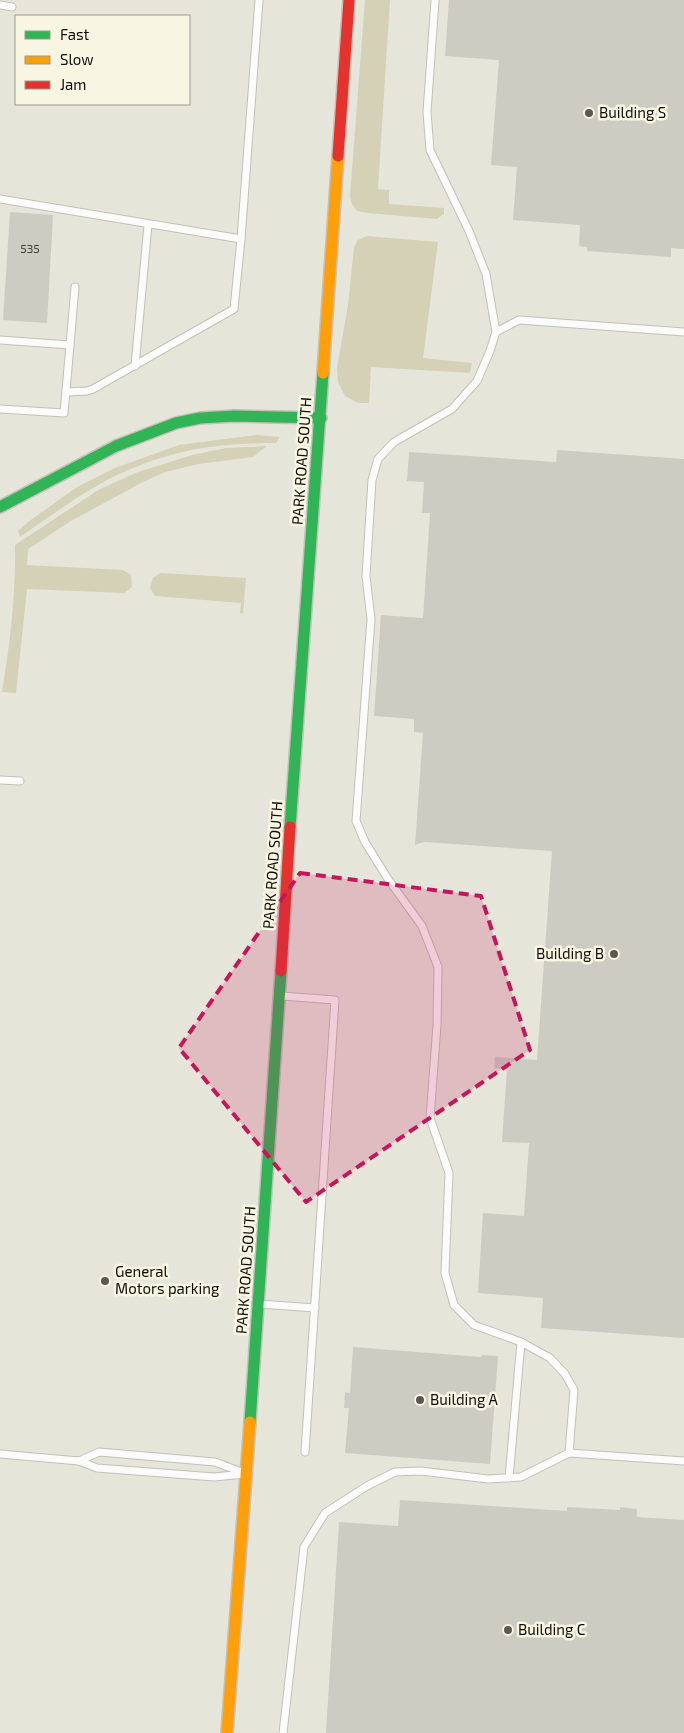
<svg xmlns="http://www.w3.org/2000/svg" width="684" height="1733" font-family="'Exo 2',sans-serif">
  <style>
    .green { fill: #d4d1b7 }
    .building { fill: #cdccc3 }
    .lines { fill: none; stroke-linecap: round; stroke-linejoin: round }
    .lane-casing { stroke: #c2c1b9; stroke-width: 9 }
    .fast-casing { stroke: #c2c1b9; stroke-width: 14 }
    .slow-casing { stroke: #c2c1b9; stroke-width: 14 }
    .jam-casing { stroke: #c2c1b9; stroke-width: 14 }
    .lane { stroke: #fbfbf9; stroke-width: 7 }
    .fast { stroke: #30b455; stroke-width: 11 }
    .slow { stroke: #ff9f0a; stroke-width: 11 }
    .jam { stroke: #e5322d; stroke-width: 11 }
    .marked { fill: #c2185b; fill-opacity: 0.2; stroke: #c2185b; stroke-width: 4; stroke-dasharray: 10 6; stroke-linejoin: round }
    .poi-dot { fill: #5a5951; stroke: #f8f6e3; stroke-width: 2 }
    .labels { text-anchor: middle; stroke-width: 5; stroke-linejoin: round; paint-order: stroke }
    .number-label { font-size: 12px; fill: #3e3d36 }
    .poi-label { font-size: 15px; fill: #0e0d07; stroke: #f8f6e3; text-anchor: start }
    .street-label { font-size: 15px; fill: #0e0d07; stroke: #f8f6e3 }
  </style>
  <rect width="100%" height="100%" fill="#e6e5da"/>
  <g class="green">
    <polygon points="365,0 390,0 378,189 389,190 389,204 444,208 444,214 437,219 368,213 357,211 352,204 350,196"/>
    <polygon points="367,236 438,242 423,358 472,363 470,373 371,367 369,403 358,403 345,396 338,382 337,368 348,305 354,247 358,240"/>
    <path d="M256 435 280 437 276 443C211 443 158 452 100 484 72 500 46 519 20 537L18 531 28 522 77 487 115 468 179 445Z"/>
    <path d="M267 446 253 457 198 464 165 472 143 482 71 521 28 549 27 565 123 570 131 575 132 587 124 593 27 589 16 693 2 692C10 643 16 594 15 545L100 489 138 472 192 455 226 448Z"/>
    <polygon points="160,573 246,578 243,614 240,613 241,603 155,596 150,588 153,578"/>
  </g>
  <g class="building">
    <polygon points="449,0 684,0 684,249 671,248 671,257 587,251 587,247 579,246 580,225 513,220 517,167 491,165 499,60 445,56"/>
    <polygon points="10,212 53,215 47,323 3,320"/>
    <polygon points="557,450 684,459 684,1338 541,1328 543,1298 478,1293 483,1213 524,1216 529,1143 502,1142 507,1069 494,1068 495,1057 537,1060 552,851 424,842 415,845 423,733 414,732 414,719 374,716 381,615 423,618 430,513 422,513 424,482 407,481 409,452 556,462"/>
    <polygon points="353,1347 481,1357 482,1355 498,1356 490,1464 345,1453 349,1408 344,1408 345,1392 350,1393"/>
    <polygon points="400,1500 567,1511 567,1507 620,1510 620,1507 637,1509 637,1517 684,1520 684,1733 326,1733 339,1522 398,1526"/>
  </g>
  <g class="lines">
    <g class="lane-casing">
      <g id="lane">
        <polyline points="435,0 427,112 430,150 469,231 486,274 496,332"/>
        <polyline points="0,5 12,7"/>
        <polyline points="0,199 241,239"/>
        <polyline points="0,340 70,345 75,287"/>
        <polyline points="135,366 148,225"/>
        <polyline points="66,392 87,391 93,389 234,309 241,239 259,0"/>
        <polyline points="0,409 64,413 70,345"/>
        <polyline points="0,780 20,781"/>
        <polyline points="282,996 335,1000 305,1452"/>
        <polyline points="259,1304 315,1308"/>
        <polyline points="521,1342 474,1325 454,1305 445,1273 449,1173 430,1118 437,1025 438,967 422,926 388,879 365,842 356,821 371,619 366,576 372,480 378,459 394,442 452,409 477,381 490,351 496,332 519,320 684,332"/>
        <polyline points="0,1454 79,1461 97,1468 214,1477 245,1474"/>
        <polyline points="79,1461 99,1452 215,1462 244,1473"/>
        <polyline points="509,1478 521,1342 550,1358 565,1374 574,1390 569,1453"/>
        <polyline points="283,1733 304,1547 325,1513 367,1486 395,1472 421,1471 488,1479 521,1477 569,1453 684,1461"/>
      </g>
    </g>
    <g class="fast-casing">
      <g id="fast">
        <polyline points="0,507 116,446 176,423 200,418 234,416 321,418"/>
        <polyline points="290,827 323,373"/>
        <polyline points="250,1422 281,971"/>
      </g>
    </g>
    <g class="slow-casing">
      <g id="slow">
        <polyline points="323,373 338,156"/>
        <polyline points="227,1733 250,1422"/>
      </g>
    </g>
    <g class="jam-casing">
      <g id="jam">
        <polyline points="338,156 349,0"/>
        <polyline points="281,971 290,827"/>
      </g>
    </g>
    <use href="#lane" class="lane"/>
    <use href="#fast" class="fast"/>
    <use href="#slow" class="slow"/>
    <use href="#jam" class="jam"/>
  </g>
  <path class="marked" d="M300 873 481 896 530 1050 306 1202 179 1048Z"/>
  <g class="poi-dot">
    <circle cx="589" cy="113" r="5"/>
    <circle cx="614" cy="954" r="5"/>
    <circle cx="105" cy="1281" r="5"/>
    <circle cx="420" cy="1400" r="5"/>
    <circle cx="508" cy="1630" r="5"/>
  </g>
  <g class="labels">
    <g class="number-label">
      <text x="30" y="253">535</text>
    </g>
    <g class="poi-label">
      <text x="599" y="118">Building S</text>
      <text x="604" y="959" text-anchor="end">Building B</text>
      <text x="115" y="1277">General<tspan x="115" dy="17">Motors parking</tspan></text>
      <text x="430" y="1405">Building A</text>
      <text x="518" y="1635">Building C</text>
    </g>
    <g class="street-label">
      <text transform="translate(302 461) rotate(-86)" y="5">PARK ROAD SOUTH</text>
      <text transform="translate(273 865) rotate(-86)" y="5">PARK ROAD SOUTH</text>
      <text transform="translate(246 1270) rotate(-86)" y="5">PARK ROAD SOUTH</text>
    </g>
  </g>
  <rect x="15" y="15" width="175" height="90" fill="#f8f6e3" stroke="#9a998b"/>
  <rect x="25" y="31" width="25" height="8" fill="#30b455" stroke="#9a998b"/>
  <text x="60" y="40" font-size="15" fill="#0e0d07">Fast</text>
  <rect x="25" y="56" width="25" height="8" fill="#ff9f0a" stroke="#9a998b"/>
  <text x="60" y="65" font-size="15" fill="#0e0d07">Slow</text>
  <rect x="25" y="81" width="25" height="8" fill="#e5322d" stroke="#9a998b"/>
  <text x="60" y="90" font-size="15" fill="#0e0d07">Jam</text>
</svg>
